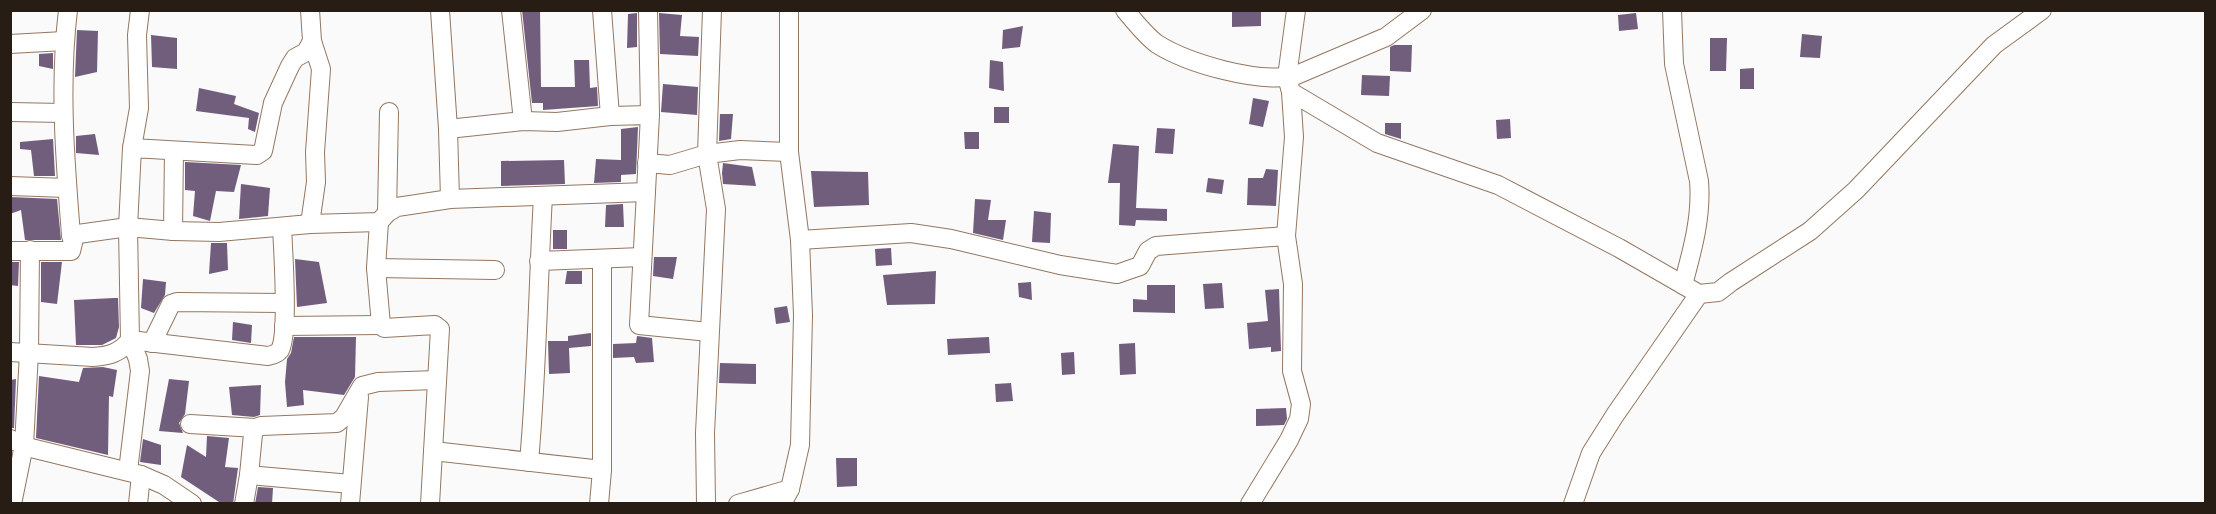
<svg xmlns="http://www.w3.org/2000/svg" width="2216" height="514" font-family="Montserrat,sans-serif">
  <style>
    .building { fill: #715d7c }
    .lines { fill: none; stroke-linecap: round; stroke-linejoin: round }
    .minor-casing { stroke: #937761; stroke-width: 20 }
    .minor { stroke: #fff; stroke-width: 18 }
  </style>
  <rect width="100%" height="100%" fill="#fafafa"/>
  <g class="building">
    <polygon points="522,10 540,10 541,87 575,87 574,60 589,60 590,88 597,87 598,106 543,110 543,103 532,103"/>
    <polygon points="1232,10 1261,10 1261,26 1232,27"/>
    <polygon points="637,13 637,47 627,48 628,14"/>
    <polygon points="659,13 682,15 680,36 699,37 698,56 660,54"/>
    <polygon points="1636,13 1638,29 1619,31 1618,15"/>
    <polygon points="1023,26 1020,47 1002,49 1003,30"/>
    <polygon points="77,30 98,31 97,72 75,77"/>
    <polygon points="1802,34 1822,36 1820,58 1800,57"/>
    <polygon points="151,35 177,38 177,69 152,67"/>
    <polygon points="1710,38 1727,38 1726,71 1710,71"/>
    <polygon points="1394,45 1412,45 1411,72 1390,71 1390,47"/>
    <polygon points="53,53 53,69 39,66 39,54"/>
    <polygon points="990,60 1003,62 1004,91 989,88"/>
    <polygon points="1754,68 1754,89 1740,89 1740,69"/>
    <polygon points="1362,75 1390,76 1389,96 1361,95"/>
    <polygon points="663,84 698,87 697,115 661,112"/>
    <polygon points="199,88 236,96 234,104 259,113 255,132 248,129 249,118 196,111"/>
    <polygon points="1253,98 1269,101 1263,127 1249,124"/>
    <rect x="994" y="107" width="15" height="16"/>
    <polygon points="720,114 733,114 731,139 719,141"/>
    <polygon points="1510,119 1511,138 1497,139 1496,120"/>
    <polygon points="1385,123 1401,123 1401,139 1385,134"/>
    <polygon points="638,127 636,174 621,175 621,182 594,183 596,159 621,160 621,129"/>
    <polygon points="1157,128 1175,129 1173,154 1155,153"/>
    <polygon points="964,132 979,132 979,149 965,149"/>
    <polygon points="95,134 99,155 76,153 76,136"/>
    <polygon points="53,139 55,176 34,176 31,150 20,149 20,142"/>
    <polygon points="1113,144 1139,146 1136,208 1167,209 1167,221 1136,220 1135,226 1119,225 1120,183 1108,183"/>
    <polygon points="564,160 565,184 501,186 501,161"/>
    <polygon points="185,162 241,165 234,192 216,191 210,221 193,216 195,191 185,190"/>
    <polygon points="723,163 752,167 756,186 723,184 722,173"/>
    <polygon points="1266,169 1278,170 1276,206 1247,205 1248,178 1263,178"/>
    <polygon points="811,171 868,172 869,205 814,207"/>
    <polygon points="1208,178 1224,180 1222,194 1206,192"/>
    <polygon points="241,184 270,188 268,216 239,219"/>
    <polygon points="10,197 57,199 61,240 25,240 21,210 10,214"/>
    <polygon points="975,199 991,200 988,220 1006,220 1003,240 973,233"/>
    <polygon points="623,204 624,227 605,227 606,205"/>
    <polygon points="1034,211 1051,213 1050,243 1032,242"/>
    <rect x="553" y="230" width="14" height="19"/>
    <polygon points="211,243 227,243 228,270 209,274"/>
    <polygon points="891,248 892,265 876,266 875,249"/>
    <polygon points="654,257 677,257 673,279 653,276"/>
    <polygon points="295,259 319,262 327,303 297,307"/>
    <polygon points="10,262 19,262 18,286 10,285"/>
    <polygon points="41,262 62,262 57,304 41,302"/>
    <polygon points="567,271 582,271 582,284 565,284"/>
    <polygon points="936,271 935,304 887,305 883,275"/>
    <polygon points="143,279 166,282 165,295 154,313 141,308"/>
    <polygon points="1031,282 1032,300 1019,297 1018,283"/>
    <polygon points="1222,283 1224,308 1205,309 1203,284"/>
    <polygon points="1147,285 1175,285 1175,313 1133,312 1133,299 1147,300"/>
    <polygon points="1279,289 1281,351 1271,352 1271,347 1249,349 1247,323 1268,321 1265,290"/>
    <polygon points="114,298 118,298 119,327 116,338 102,345 76,345 74,300"/>
    <polygon points="787,306 790,322 776,324 774,308"/>
    <polygon points="233,322 252,325 251,343 232,340"/>
    <polygon points="591,333 591,346 569,348 570,373 549,374 548,341 568,341 568,336"/>
    <polygon points="637,336 652,338 654,362 636,363 634,357 613,358 613,344 636,343"/>
    <polygon points="294,337 356,337 355,377 344,395 303,390 304,405 287,407 285,382 287,359 291,353"/>
    <polygon points="989,337 990,353 948,355 947,339"/>
    <polygon points="1135,343 1136,374 1120,375 1119,344"/>
    <polygon points="1074,352 1075,374 1062,375 1061,353"/>
    <polygon points="720,363 756,364 756,384 719,383"/>
    <polygon points="103,367 117,370 113,397 109,396 108,455 36,438 39,376 79,382 83,368"/>
    <polygon points="16,379 14,428 10,428 10,380"/>
    <polygon points="169,379 189,381 185,414 179,423 183,433 159,431"/>
    <polygon points="1011,383 1013,401 996,402 995,384"/>
    <polygon points="261,385 260,415 254,417 232,415 229,387"/>
    <polygon points="1286,408 1287,419 1284,425 1256,426 1256,409"/>
    <polygon points="207,436 229,438 225,467 238,468 233,504 222,504 181,477 187,445 206,457"/>
    <polygon points="143,439 161,445 161,465 140,462"/>
    <polygon points="836,458 857,458 857,486 837,487"/>
    <polygon points="258,487 273,488 272,504 255,504"/>
  </g>
  <g class="lines">
    <g class="minor-casing">
      <g id="minor">
        <path d="M68 10C59 85 65 160 71 235L128 227 173 231 219 232 310 224 379 222 387 213 397 207 450 199 646 192"/>
        <polyline points="440,10 448,129 523,121 557,122 610,116 650,115 639,325 709,332"/>
        <polyline points="511,10 523,121"/>
        <polyline points="602,10 610,116"/>
        <polyline points="648,10 650,115"/>
        <path d="M1125 10C1135 22 1145 35 1157 44 1189 64 1257 83 1294 76L1386 37 1422 10"/>
        <polyline points="1296,10 1287,77 1291,92 1377,143 1498,185 1619,248 1699,294 1718,292 1731,282 1810,231 1856,190 1994,45 2042,10"/>
        <path d="M1672 10 1674 64 1699 181C1702 217 1692 251 1683 285"/>
        <polyline points="10,44 64,41"/>
        <polyline points="10,112 63,113"/>
        <polyline points="448,129 450,199"/>
        <polyline points="132,148 139,108 137,35 140,10"/>
        <polyline points="647,163 670,165 707,154 740,150 789,152"/>
        <polyline points="10,186 67,188"/>
        <polyline points="387,213 389,112"/>
        <polyline points="379,222 376,268 381,325 384,328 435,325 440,329 430,504"/>
        <polyline points="310,224 316,182 315,152 321,69 312,41"/>
        <polyline points="173,231 174,151"/>
        <polyline points="800,240 911,233 951,239 1060,265 1117,274 1140,266 1148,251 1156,246 1286,236"/>
        <polyline points="10,251 71,251 73,243 71,235"/>
        <polyline points="539,261 642,257"/>
        <polyline points="376,268 495,270"/>
        <polyline points="284,326 381,325"/>
        <path d="M130 340 268 356C273 355 277 354 280 350 289 333 283 250 282 227"/>
        <polyline points="152,343 171,304 177,302 284,303"/>
        <path d="M10 352 93 357C109 356 120 353 130 340L128 227 132 148 257 155 263 151 273 103 290 66 295 58 306 52 312 41 310 10"/>
        <polyline points="190,424 256,428"/>
        <polyline points="10,439 31,448 141,475 164,485 192,504"/>
        <polyline points="433,451 602,470"/>
        <path d="M529 462C537 373 538 285 543 196"/>
        <polyline points="128,471 140,371 138,359 130,340"/>
        <polyline points="249,475 351,484"/>
        <polyline points="12,504 24,445 29,353 30,250"/>
        <polyline points="138,504 141,475"/>
        <polyline points="244,504 249,475 253,434 256,428 261,426 337,423 344,417 362,386 378,382 437,380"/>
        <polyline points="350,504 359,397"/>
        <polyline points="599,504 602,470 602,259"/>
        <polyline points="706,504 705,433 716,209 707,154 712,10"/>
        <polyline points="738,504 790,489"/>
        <polyline points="782,504 790,489 800,445 803,315 800,240 789,152 789,10"/>
        <polyline points="1250,504 1289,440 1299,419 1301,404 1292,371 1293,284 1286,236 1294,137 1291,92"/>
        <polyline points="1573,504 1591,453 1615,415 1699,294"/>
      </g>
    </g>
    <use href="#minor" class="minor"/>
  </g>
  <rect width="2216" height="514" fill="none" stroke="#281d14" stroke-width="24"/>
</svg>
